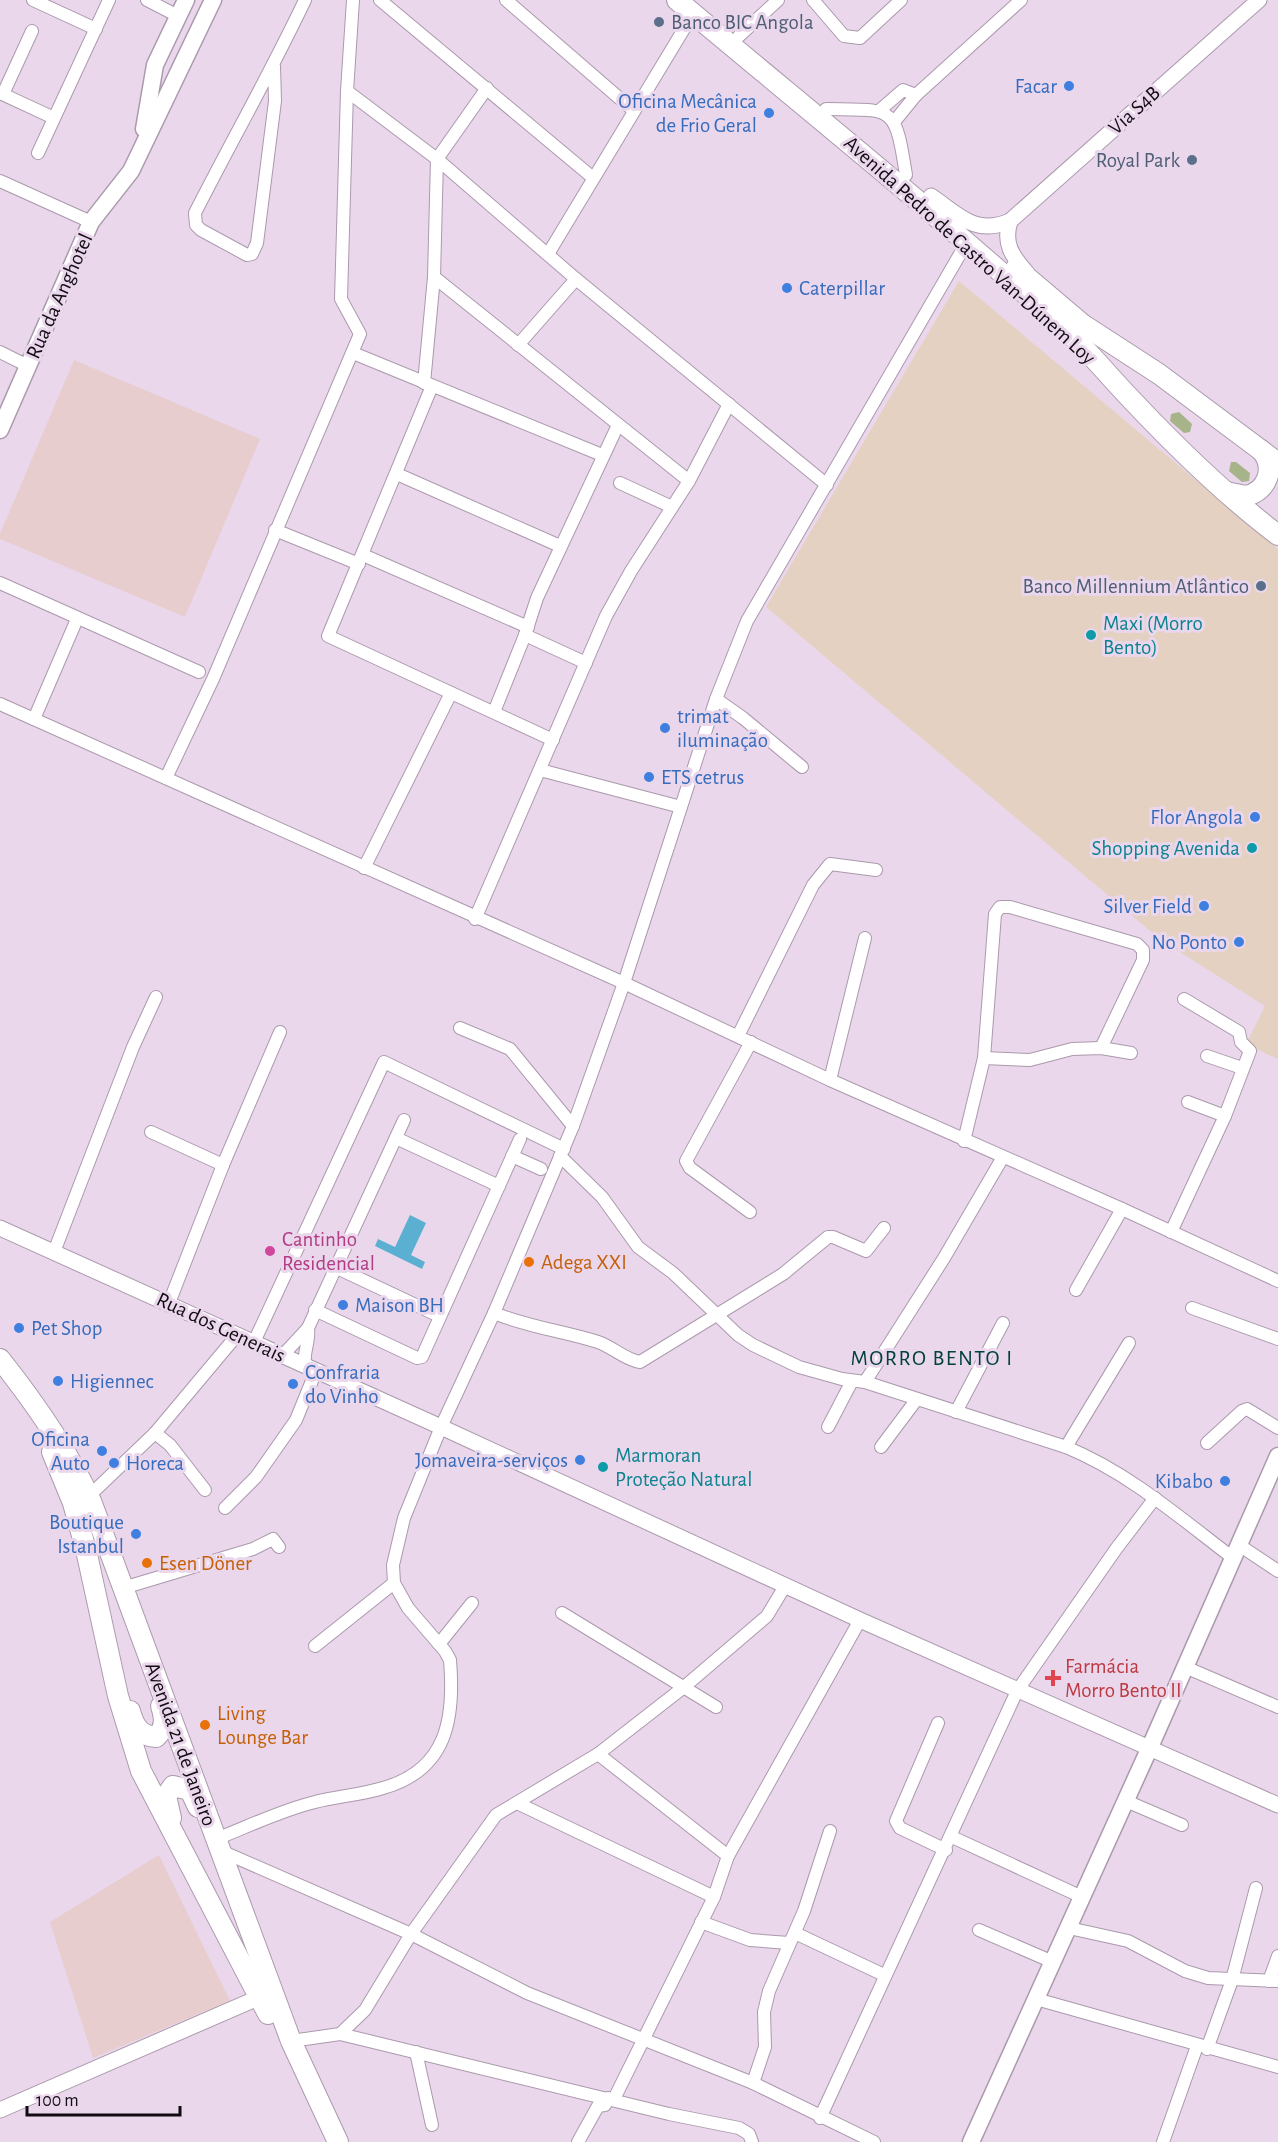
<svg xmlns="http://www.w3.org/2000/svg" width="1278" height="2142" font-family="'Alegreya Sans',sans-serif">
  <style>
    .commercial { fill: #e4d1c1 }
    .industrial { fill: #e8cdcf }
    .green { fill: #a7b389 }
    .water { fill: #5bb0d2 }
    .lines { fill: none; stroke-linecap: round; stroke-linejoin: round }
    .minor-casing { stroke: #ab99ac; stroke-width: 14 }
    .tertiary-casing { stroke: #ab99ac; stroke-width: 17 }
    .secondary-casing { stroke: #ab99ac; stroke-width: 19 }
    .primary-casing { stroke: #ab99ac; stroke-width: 22 }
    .trunk-casing { stroke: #ab99ac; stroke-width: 22 }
    .minor { stroke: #fff; stroke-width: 12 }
    .tertiary { stroke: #fff; stroke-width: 15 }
    .secondary { stroke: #fff; stroke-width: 16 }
    .primary { stroke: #fff; stroke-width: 20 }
    .trunk { stroke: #fff; stroke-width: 20 }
    .service-dot { fill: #5c6f8a; stroke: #ead7ec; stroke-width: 2 }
    .shop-dot { fill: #3f7fe0; stroke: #ead7ec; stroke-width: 2 }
    .culture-dot { fill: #0f9aa8; stroke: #ead7ec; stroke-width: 2 }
    .hotel-dot { fill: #d1479c; stroke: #ead7ec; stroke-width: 2 }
    .food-dot { fill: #e8710a; stroke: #ead7ec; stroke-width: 2 }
    .health-dot { fill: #e0444e; stroke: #ead7ec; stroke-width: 2 }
    .labels { text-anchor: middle; stroke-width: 6; stroke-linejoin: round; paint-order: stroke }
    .service-label { font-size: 21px; fill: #4e5e75; stroke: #ead7ec; text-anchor: end }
    .shop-label { font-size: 21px; fill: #366cbe; stroke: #ead7ec; text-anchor: end }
    .street-label { font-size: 21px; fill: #120c12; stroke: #ead7ec }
    .culture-label { font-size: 21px; fill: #0d838f; stroke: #ead7ec; text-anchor: start }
    .hotel-label { font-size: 21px; fill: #b23c85; stroke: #ead7ec; text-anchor: start }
    .food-label { font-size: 21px; fill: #c56008; stroke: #ead7ec; text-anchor: start }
    .health-label { font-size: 21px; fill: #be3a42; stroke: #ead7ec; text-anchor: start }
    .neighbourhood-label { font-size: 22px; letter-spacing: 1.5px; fill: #00413d; stroke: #ead7ec }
  </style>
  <rect width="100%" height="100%" fill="#ead7ec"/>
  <polygon class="commercial" points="959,281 1278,549 1278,1059 1246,1044 1265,1006 1161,940 766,607"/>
  <g class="industrial">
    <polygon points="74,360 260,439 185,617 0,539 0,534"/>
    <polygon points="159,1855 230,2001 93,2058 50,1922"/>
  </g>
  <g class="green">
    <polygon points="1179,412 1192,424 1190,432 1184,433 1170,421 1171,414"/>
    <polygon points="1231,462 1236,462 1250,473 1249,481 1242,482 1229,471"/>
  </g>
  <polygon class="water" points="410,1215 426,1223 411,1255 425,1262 422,1269 375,1246 378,1239 395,1247"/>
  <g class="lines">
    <g class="minor-casing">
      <g id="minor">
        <polyline points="33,0 96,29"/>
        <polyline points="147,0 178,16"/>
        <polyline points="380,0 592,177"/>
        <polyline points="506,0 633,110"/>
        <polyline points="813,0 844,36 860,38 901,0"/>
        <polyline points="739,36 778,0"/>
        <path d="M274 66 275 101 257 243 252 254 247 255 201 230 196 225 195 213C231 142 271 72 305 0"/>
        <polyline points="347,91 437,159 576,279 827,485"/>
        <polyline points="0,93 54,118"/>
        <polyline points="3,94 32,31"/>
        <path d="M826 109C894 110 895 104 906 175"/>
        <polyline points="880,110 903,90 916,95"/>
        <polyline points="894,122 916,95 1021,0"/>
        <polyline points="38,153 109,0"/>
        <polyline points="0,181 91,222"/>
        <polyline points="548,254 693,14"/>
        <polyline points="434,277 689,481"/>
        <polyline points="518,345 576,279"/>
        <polyline points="0,352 28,366"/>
        <polyline points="353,353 602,455"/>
        <polyline points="424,383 434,277 437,159 487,88"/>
        <polyline points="432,386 328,636 553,740"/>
        <polyline points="397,474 560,546"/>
        <polyline points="620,483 672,507"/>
        <polyline points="275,530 359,564"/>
        <polyline points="363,555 528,627"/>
        <polyline points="0,583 199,672"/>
        <polyline points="525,635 586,663"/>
        <polyline points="716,699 743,718 802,767"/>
        <polyline points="0,704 624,983 830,1080 1122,1209 1278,1281"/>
        <polyline points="494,712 525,635 537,598 618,425"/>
        <polyline points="34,719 77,619"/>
        <polyline points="540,770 681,807"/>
        <polyline points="166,778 213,679 360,334 341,299 347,91 353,0"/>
        <polyline points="364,868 451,693"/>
        <polyline points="475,919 606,616 631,571 689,481 729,404"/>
        <polyline points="460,1028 510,1049 573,1126"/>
        <polyline points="738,1036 813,885 830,864 876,870"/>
        <polyline points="1207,1056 1242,1068"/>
        <polyline points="984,1058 1030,1060 1072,1049 1101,1048 1131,1053"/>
        <polyline points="830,1080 865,938"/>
        <polyline points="1188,1102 1225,1116"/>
        <polyline points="151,1132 223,1165"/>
        <polyline points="396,1138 499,1186"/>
        <polyline points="964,1141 984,1058 995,914 1000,907 1010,907 1137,944 1143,950 1143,960 1101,1048"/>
        <polyline points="512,1156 541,1169"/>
        <path d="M560 1156 602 1197 638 1247 673 1273 738 1335 753 1345 799 1367 842 1379 865 1382 1066 1447C1129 1473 1179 1517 1233 1558"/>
        <polyline points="750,1212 690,1168 686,1161 751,1042"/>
        <polyline points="1171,1232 1225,1116 1250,1051 1241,1042 1239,1032 1184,999"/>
        <polyline points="54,1252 133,1047 156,997"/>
        <polyline points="335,1267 439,1316"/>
        <polyline points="1076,1290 1122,1209"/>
        <polyline points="169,1303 223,1165 280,1032"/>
        <polyline points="1192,1308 1278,1339"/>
        <polyline points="315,1310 417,1358 422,1357 520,1139"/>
        <path d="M494 1313C528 1327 563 1331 598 1342 613 1347 625 1360 640 1362L783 1274 828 1237H833L866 1251 884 1228"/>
        <polyline points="254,1342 384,1062 564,1149"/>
        <polyline points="282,1356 308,1328 404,1120"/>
        <path d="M305 1365C303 1351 310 1342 308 1328"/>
        <polyline points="865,1382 944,1258 1003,1157"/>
        <polyline points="956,1412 1003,1323"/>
        <polyline points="828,1427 852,1381"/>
        <polyline points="155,1433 170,1445 205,1490"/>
        <polyline points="1207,1443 1242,1411 1247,1409 1278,1428"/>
        <polyline points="881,1447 917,1399"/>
        <polyline points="1066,1447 1129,1343"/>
        <polyline points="89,1496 155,1433 238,1334"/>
        <polyline points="225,1508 256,1477 296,1420 316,1371"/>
        <polyline points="1239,1545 1278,1571"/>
        <polyline points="123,1588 253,1549 273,1539 279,1547"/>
        <polyline points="562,1613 716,1707"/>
        <polyline points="439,1644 472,1603"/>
        <polyline points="315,1646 394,1583"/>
        <polyline points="1185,1667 1278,1707"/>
        <polyline points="938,1723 896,1821 900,1828 946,1850"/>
        <polyline points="598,1754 728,1856"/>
        <polyline points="1126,1801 1182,1825"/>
        <polyline points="517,1803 714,1897"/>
        <polyline points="952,1837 1082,1897"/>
        <path d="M216 1839C249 1826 282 1810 315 1802 337 1796 361 1795 383 1788 447 1770 455 1719 450 1660L445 1651 408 1608 394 1583 393 1565 404 1518 441 1427 494 1313 573 1126 624 983 716 699 747 621 967 242"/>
        <polyline points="221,1851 411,1934 527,1993 753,2083 874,2142"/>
        <polyline points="701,1922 750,1940 789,1943"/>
        <polyline points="1069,1928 1128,1941 1185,1971 1208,1978 1278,1981"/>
        <polyline points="979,1930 1053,1962"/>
        <polyline points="795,1933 884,1975"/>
        <polyline points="1269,1981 1278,1956"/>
        <polyline points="1036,1999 1278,2067"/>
        <polyline points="340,2034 669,2114 739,2128 749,2134 752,2142"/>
        <polyline points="291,2041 340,2034 365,2010 411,1934 496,1815 598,1754 684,1687 767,1616 785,1586"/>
        <polyline points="1207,2049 1232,1980 1256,1888"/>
        <polyline points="416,2052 432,2125"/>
        <polyline points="753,2083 765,2047 764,2012 769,1991 804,1911 830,1831"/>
        <polyline points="614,2099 714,1897 728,1856 860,1620"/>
        <polyline points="820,2118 1017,1691 1116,1549 1155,1498"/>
        <polyline points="578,2142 598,2106 605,2105 608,2098"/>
        <polyline points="1163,2142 1197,2046"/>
      </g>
    </g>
    <g class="tertiary-casing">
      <g id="tertiary">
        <path d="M931 196C959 215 975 236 1010 221L1259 0"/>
        <path d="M1010 221C1003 244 1012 256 1027 273"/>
        <polyline points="0,1228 441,1427 860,1620 1278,1805"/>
        <polyline points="0,2110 260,1997"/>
      </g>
    </g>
    <g class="secondary-casing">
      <g id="secondary">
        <polyline points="144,129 155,65 186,0"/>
        <polyline points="0,430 91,222 131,171 213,0"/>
        <polyline points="971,2142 1150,1747 1278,1456"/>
      </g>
    </g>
    <g class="primary-casing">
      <g id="primary">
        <path d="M0 1359C35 1403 68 1450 91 1501L291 2041 338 2142"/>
        <polyline points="52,1452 73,1503 86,1550 118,1696 141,1771 268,2014"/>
        <path d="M130 1711C134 1726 140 1736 156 1737 166 1728 165 1718 161 1706"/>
        <polyline points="171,1818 166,1796 173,1786 190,1790 198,1807"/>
      </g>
    </g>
    <g class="trunk-casing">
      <g id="trunk">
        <path d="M677 0C809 111 943 218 1070 334 1091 354 1109 376 1129 397 1175 446 1225 495 1278 535"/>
        <polyline points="1016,268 1082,324 1159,374 1278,463"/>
        <path d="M1226 492 1246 496C1268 491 1276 467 1261 450"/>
      </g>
    </g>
    <use href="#minor" class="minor"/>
    <use href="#tertiary" class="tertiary"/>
    <use href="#secondary" class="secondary"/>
    <use href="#primary" class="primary"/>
    <use href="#trunk" class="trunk"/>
  </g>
  <g class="service-dot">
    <circle cx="659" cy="22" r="6"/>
    <circle cx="1192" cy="160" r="6"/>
    <circle cx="1261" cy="586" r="6"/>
  </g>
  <g class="shop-dot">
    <circle cx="1069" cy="86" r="6"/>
    <circle cx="769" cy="113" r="6"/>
    <circle cx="787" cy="288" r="6"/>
    <circle cx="665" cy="728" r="6"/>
    <circle cx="649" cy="777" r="6"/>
    <circle cx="1255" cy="817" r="6"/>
    <circle cx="1204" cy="906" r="6"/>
    <circle cx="1239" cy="942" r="6"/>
    <circle cx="343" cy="1305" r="6"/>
    <circle cx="19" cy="1328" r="6"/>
    <circle cx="58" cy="1381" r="6"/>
    <circle cx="293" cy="1384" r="6"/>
    <circle cx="102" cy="1451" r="6"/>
    <circle cx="580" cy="1460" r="6"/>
    <circle cx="114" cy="1463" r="6"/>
    <circle cx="1225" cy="1481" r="6"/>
    <circle cx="136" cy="1534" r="6"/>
  </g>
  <g class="culture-dot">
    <circle cx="1091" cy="635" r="6"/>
    <circle cx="1252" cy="848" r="6"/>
    <circle cx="603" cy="1467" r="6"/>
  </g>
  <circle class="hotel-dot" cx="270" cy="1251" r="6"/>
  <g class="food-dot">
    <circle cx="529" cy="1262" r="6"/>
    <circle cx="147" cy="1563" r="6"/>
    <circle cx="205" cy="1725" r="6"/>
  </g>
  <path class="health-dot" d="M1050 1669h6v6h6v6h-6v6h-6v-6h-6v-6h6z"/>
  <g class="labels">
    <g class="service-label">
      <text x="671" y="29" text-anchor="start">Banco BIC Angola</text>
      <text x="1180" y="167">Royal Park</text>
      <text x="1249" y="593">Banco Millennium Atlântico</text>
    </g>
    <g class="shop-label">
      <text x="1057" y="93">Facar</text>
      <text x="757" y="108">Oficina Mecânica<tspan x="757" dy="24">de Frio Geral</tspan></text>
      <text x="799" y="295" text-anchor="start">Caterpillar</text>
      <text x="677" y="723" text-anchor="start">trimat<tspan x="677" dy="24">iluminação</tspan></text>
      <text x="661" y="784" text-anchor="start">ETS cetrus</text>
      <text x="1243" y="824">Flor Angola</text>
      <text x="1192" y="913">Silver Field</text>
      <text x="1227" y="949">No Ponto</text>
      <text x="355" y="1312" text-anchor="start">Maison BH</text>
      <text x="31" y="1335" text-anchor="start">Pet Shop</text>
      <text x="305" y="1379" text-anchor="start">Confraria<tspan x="305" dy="24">do Vinho</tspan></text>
      <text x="70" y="1388" text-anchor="start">Higiennec</text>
      <text x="90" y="1446">Oficina<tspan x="90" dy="24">Auto</tspan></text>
      <text x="568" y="1467">Jomaveira-serviços</text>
      <text x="126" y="1470" text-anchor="start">Horeca</text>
      <text x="1213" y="1488">Kibabo</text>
      <text x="124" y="1529">Boutique<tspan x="124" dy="24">Istanbul</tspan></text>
    </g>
    <g class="street-label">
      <text transform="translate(1134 110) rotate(-42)" y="7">Via S4B</text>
      <text transform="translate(970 250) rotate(42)" y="7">Avenida Pedro de Castro Van-Dúnem Loy</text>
      <text transform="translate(59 296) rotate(-66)" y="7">Rua da Anghotel</text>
      <text transform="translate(221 1327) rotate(25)" y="7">Rua dos Generais</text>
      <text transform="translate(181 1744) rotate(70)" y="7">Avenida 21 de Janeiro</text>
    </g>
    <g class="culture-label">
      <text x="1103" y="630">Maxi (Morro<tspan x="1103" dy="24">Bento)</tspan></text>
      <text x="1240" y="855" text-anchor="end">Shopping Avenida</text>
      <text x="615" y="1462">Marmoran<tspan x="615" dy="24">Proteção Natural</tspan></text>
    </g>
    <g class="hotel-label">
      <text x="282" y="1246">Cantinho<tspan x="282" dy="24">Residencial</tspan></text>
    </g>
    <g class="food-label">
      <text x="541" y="1269">Adega XXI</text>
      <text x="159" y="1570">Esen Döner</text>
      <text x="217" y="1720">Living<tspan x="217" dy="24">Lounge Bar</tspan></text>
    </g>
    <g class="health-label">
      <text x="1065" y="1673">Farmácia<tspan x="1065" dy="24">Morro Bento II</tspan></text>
    </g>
    <g class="neighbourhood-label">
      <text x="932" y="1365">MORRO BENTO I</text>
    </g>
  </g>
  <path d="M27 2106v9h153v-9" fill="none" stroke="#120c12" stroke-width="3"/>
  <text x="36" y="2106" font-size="18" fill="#120c12" stroke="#ead7ec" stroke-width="4.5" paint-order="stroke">100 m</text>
</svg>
